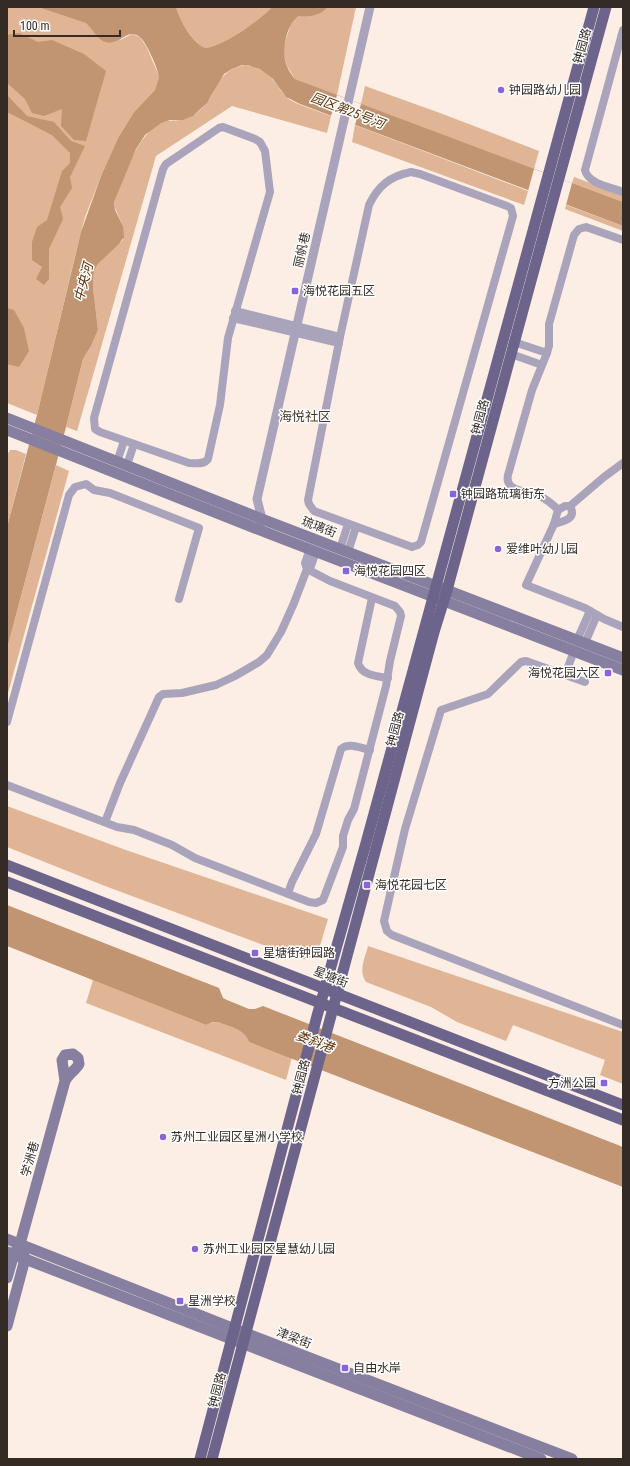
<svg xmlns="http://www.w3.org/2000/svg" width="630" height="1466" font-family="'Roboto Condensed','Noto Sans SC',sans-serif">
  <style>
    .green { fill: #e0b595 }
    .water { fill: #c19472 }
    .pier { fill: #fceee4 }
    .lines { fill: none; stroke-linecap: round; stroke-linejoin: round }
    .minor { stroke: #a9a4bb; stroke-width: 8 }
    .tertiary { stroke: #a9a4bb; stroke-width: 9 }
    .secondary { stroke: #867f9f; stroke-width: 11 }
    .primary { stroke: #6d648b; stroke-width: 11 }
    .poi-dot { fill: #8962dc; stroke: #fefefe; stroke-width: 1.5 }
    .labels { text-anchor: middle; stroke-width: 3; stroke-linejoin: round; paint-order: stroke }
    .street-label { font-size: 12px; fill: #342b25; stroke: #fefefe }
    .poi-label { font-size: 12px; fill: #342b25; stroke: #fefefe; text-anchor: start }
    .water-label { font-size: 13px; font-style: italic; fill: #5d3107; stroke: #fefefe }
    .neighbourhood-label { font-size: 13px; fill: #48372a; stroke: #fefefe }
  </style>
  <rect width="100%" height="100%" fill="#fceee4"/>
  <g class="green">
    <polygon points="7,7 127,7 120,40 132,34 140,37 147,48 159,76 159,82 155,90 134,112 118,138 101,176 85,217 76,252 37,415 7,403"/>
    <path d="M176 7H272C260 20 224 46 206 48 192 44 180 20 176 7Z"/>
    <polygon points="328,7 356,7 337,95 295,79 287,66 284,56 284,45 291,24 294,19 299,16 316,15"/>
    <path d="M244 65C258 64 270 75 278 86 281 91 285 97 290 100 303 107 318 111 331 116L327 133 232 106 156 156 77 431 66 427 83 359 91 346 98 330 93 287 94 271 98 264 123 240V226L115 208 114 202C123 178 137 134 162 122 168 120 173 121 180 120 189 119 197 114 203 107 220 90 215 72 244 65Z"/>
    <polygon points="365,86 440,113 539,151 534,169 361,104"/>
    <polygon points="355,125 528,191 524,205 352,142"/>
    <polygon points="574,177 623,195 623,202 572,183"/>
    <polygon points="566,205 623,226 623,231 565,209"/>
    <polygon points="10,450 16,450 26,454 7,527 7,455"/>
    <polygon points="56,465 69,471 7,697 7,649"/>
    <path d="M7 806 123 849 328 919 319 949C315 956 309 960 301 959L105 886 7 847Z"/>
    <path d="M368 946 623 1032V1084L600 1075 605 1060 513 1025 506 1041 457 1022 431 1007 366 982C358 971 365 958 368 946Z"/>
    <path d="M93 980 206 1025 214 1022H218C230 1027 244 1029 249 1042L292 1057 286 1080 86 1003Z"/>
  </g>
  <g class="water">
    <path d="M38 7H176C180 20 192 44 206 48 224 46 260 20 272 7H328C319 16 311 17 299 16 292 20 291 25 288 31 282 49 282 64 295 79L623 202V226L300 104 286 97 273 79 260 69 248 65H242L232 69 224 74 207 103 193 116 183 120H170L161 123 145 135 136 149 114 202 115 210 123 226 124 237 119 244 98 264 94 271 93 287 98 330 91 346 83 359 66 427 7 649V527L37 415 81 232 101 176 118 138 134 112 155 90 159 78C159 70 146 42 140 37 138 35 134 34 131 34 122 36 116 45 105 42 98 40 92 28 86 23Z"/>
    <polygon points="19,33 38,42 52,40 84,54 106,71 86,141 74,140 61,126 62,109 44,116 32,113 25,99 7,83 7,35"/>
    <polygon points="7,95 27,116 54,122 71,141 85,146 70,177 72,188 60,207 63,219 49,249 49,279 44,285 36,279 42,267 32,260 32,242 37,227 47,220 62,171 70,163 70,153 52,135 7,112"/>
    <polygon points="7,308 14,310 24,328 29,351 19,367 7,364"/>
    <path d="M7 905 219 988 223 998 227 1000 249 1009H255L263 1006 623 1147V1187L249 1042C244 1029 230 1027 218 1022H213L206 1025 7 946Z"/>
  </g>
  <g class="pier">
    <polygon points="337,95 361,104 355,125 331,116"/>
    <polygon points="534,169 572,183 566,205 528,191"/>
  </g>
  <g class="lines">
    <g class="minor">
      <path d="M623 30 585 170C588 184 611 187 623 192"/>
      <path d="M223 127 255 139 260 142 265 151 270 192 228 338 220 405 208 459C204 465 196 463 189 463L100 432 95 429 94 418 163 169 166 164 219 128Z"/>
      <path d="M411 172 420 174 507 206 511 208 513 216 421 542 418 545 412 547 314 511 309 504 308 500 340 337 369 205C378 186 390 176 411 172Z"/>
      <polyline points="235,311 340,337"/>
      <polyline points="233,318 339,343"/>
      <polyline points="514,342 547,353"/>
      <polyline points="511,354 542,365"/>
      <polyline points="117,462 124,441"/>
      <polyline points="623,463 604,477 570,506 565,506 558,510 554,524 526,585 585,608 604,619 623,627"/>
      <polyline points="127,465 134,444"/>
      <path d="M558 510C553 504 547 500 540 496 529 491 504 492 508 475L532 390 547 353 549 346V324L574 235 579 229 586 227 623 240"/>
      <path d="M554 524C564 521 577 519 570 506"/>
      <polyline points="340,549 348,524"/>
      <polyline points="348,552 356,527"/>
      <polyline points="307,569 305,563 310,549"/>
      <path d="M372 598 358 663C362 676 377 676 388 678"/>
      <polyline points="577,640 590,611"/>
      <polyline points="585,643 597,615"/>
      <polyline points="565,675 574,651"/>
      <polyline points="585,682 526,661 521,662 488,694 441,710 405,829 384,921 387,931 392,935 623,1025"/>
      <polyline points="7,722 69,495 75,487 86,484 94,490 110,493 199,528 179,599"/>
      <polyline points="7,785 117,827 134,830 172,845 195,858 309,902 316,903 323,900 343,847 343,836 348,820 354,809 386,686 390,661 401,616 400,612 395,606 330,581 307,569"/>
      <polyline points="105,822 120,783 159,697 163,694 182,693 216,685 235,676 259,662 267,655 281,632 294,603 307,569 311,566 316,552"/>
      <path d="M288 893 292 882 316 834 341 749C349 742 360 748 370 750"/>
    </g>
    <polyline class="tertiary" points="260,524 262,519 257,499 370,7"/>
    <g class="secondary">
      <polyline points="7,418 262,519 623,658"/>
      <polyline points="7,430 270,534 623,670"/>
      <polyline points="7,1239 245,1333 572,1459"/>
      <polyline points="7,1252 541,1459"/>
      <path d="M7 1278 14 1254 20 1244 65 1081C69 1073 76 1070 79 1064L78 1058 73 1054 65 1055 62 1060 65 1081"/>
      <polyline points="7,1326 25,1259 23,1252"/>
    </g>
    <g class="primary">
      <polyline points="7,865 623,1105"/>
      <polyline points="7,882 623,1120"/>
      <polyline points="200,1459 317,1016 366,843 594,7"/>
      <polyline points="212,1459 434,632 447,590 553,200 606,7"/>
    </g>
  </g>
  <g class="poi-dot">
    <circle cx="501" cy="90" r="4"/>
    <rect x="291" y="287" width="8" height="8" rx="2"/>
    <rect x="449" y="490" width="8" height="8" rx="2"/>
    <circle cx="498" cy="549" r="4"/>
    <rect x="342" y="567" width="8" height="8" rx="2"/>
    <rect x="604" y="669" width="8" height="8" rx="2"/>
    <rect x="363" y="881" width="8" height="8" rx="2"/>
    <rect x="251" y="949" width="8" height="8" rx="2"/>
    <rect x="600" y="1079" width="8" height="8" rx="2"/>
    <circle cx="163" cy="1137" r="4"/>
    <circle cx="195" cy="1249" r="4"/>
    <rect x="176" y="1297" width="8" height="8" rx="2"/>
    <rect x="341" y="1364" width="8" height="8" rx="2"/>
  </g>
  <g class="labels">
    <g class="street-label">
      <text transform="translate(582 46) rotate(-74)" y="4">钟园路</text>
      <text transform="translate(302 250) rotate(-77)" y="4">丽帆巷</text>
      <text transform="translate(480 417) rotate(-75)" y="4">钟园路</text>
      <text transform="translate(319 527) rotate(21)" y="4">琉璃街</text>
      <text transform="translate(395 729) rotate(-75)" y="4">钟园路</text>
      <text transform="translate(331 977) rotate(22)" y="4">星塘街</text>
      <text transform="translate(301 1077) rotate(-75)" y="4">钟园路</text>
      <text transform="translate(30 1159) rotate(-74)" y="4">学洲巷</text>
      <text transform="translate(294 1338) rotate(21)" y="4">津梁街</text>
      <text transform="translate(217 1390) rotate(-75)" y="4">钟园路</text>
    </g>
    <g class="poi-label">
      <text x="509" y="94">钟园路幼儿园</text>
      <text x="303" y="295">海悦花园五区</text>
      <text x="461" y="498">钟园路琉璃街东</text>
      <text x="506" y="553">爱维叶幼儿园</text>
      <text x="354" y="575">海悦花园四区</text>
      <text x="600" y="677" text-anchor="end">海悦花园六区</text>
      <text x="375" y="889">海悦花园七区</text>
      <text x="263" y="957">星塘街钟园路</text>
      <text x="596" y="1087" text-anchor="end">方洲公园</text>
      <text x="171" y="1141">苏州工业园区星洲小学校</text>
      <text x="203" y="1253">苏州工业园区星慧幼儿园</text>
      <text x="188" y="1305">星洲学校</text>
      <text x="353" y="1372">自由水岸</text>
    </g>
    <g class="water-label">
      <text transform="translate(348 110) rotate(21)" y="5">园区第25号河</text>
      <text transform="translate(83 282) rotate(-75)" y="5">中央河</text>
      <text transform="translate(315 1041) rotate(21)" y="5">娄斜港</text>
    </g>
    <g class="neighbourhood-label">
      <text x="305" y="421">海悦社区</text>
    </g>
  </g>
  <rect width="630" height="1466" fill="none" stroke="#342b25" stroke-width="16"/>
  <path d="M14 30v6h106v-6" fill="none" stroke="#342b25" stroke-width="2"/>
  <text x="20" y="30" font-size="12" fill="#342b25" stroke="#fefefe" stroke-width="3" paint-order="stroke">100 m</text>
</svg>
